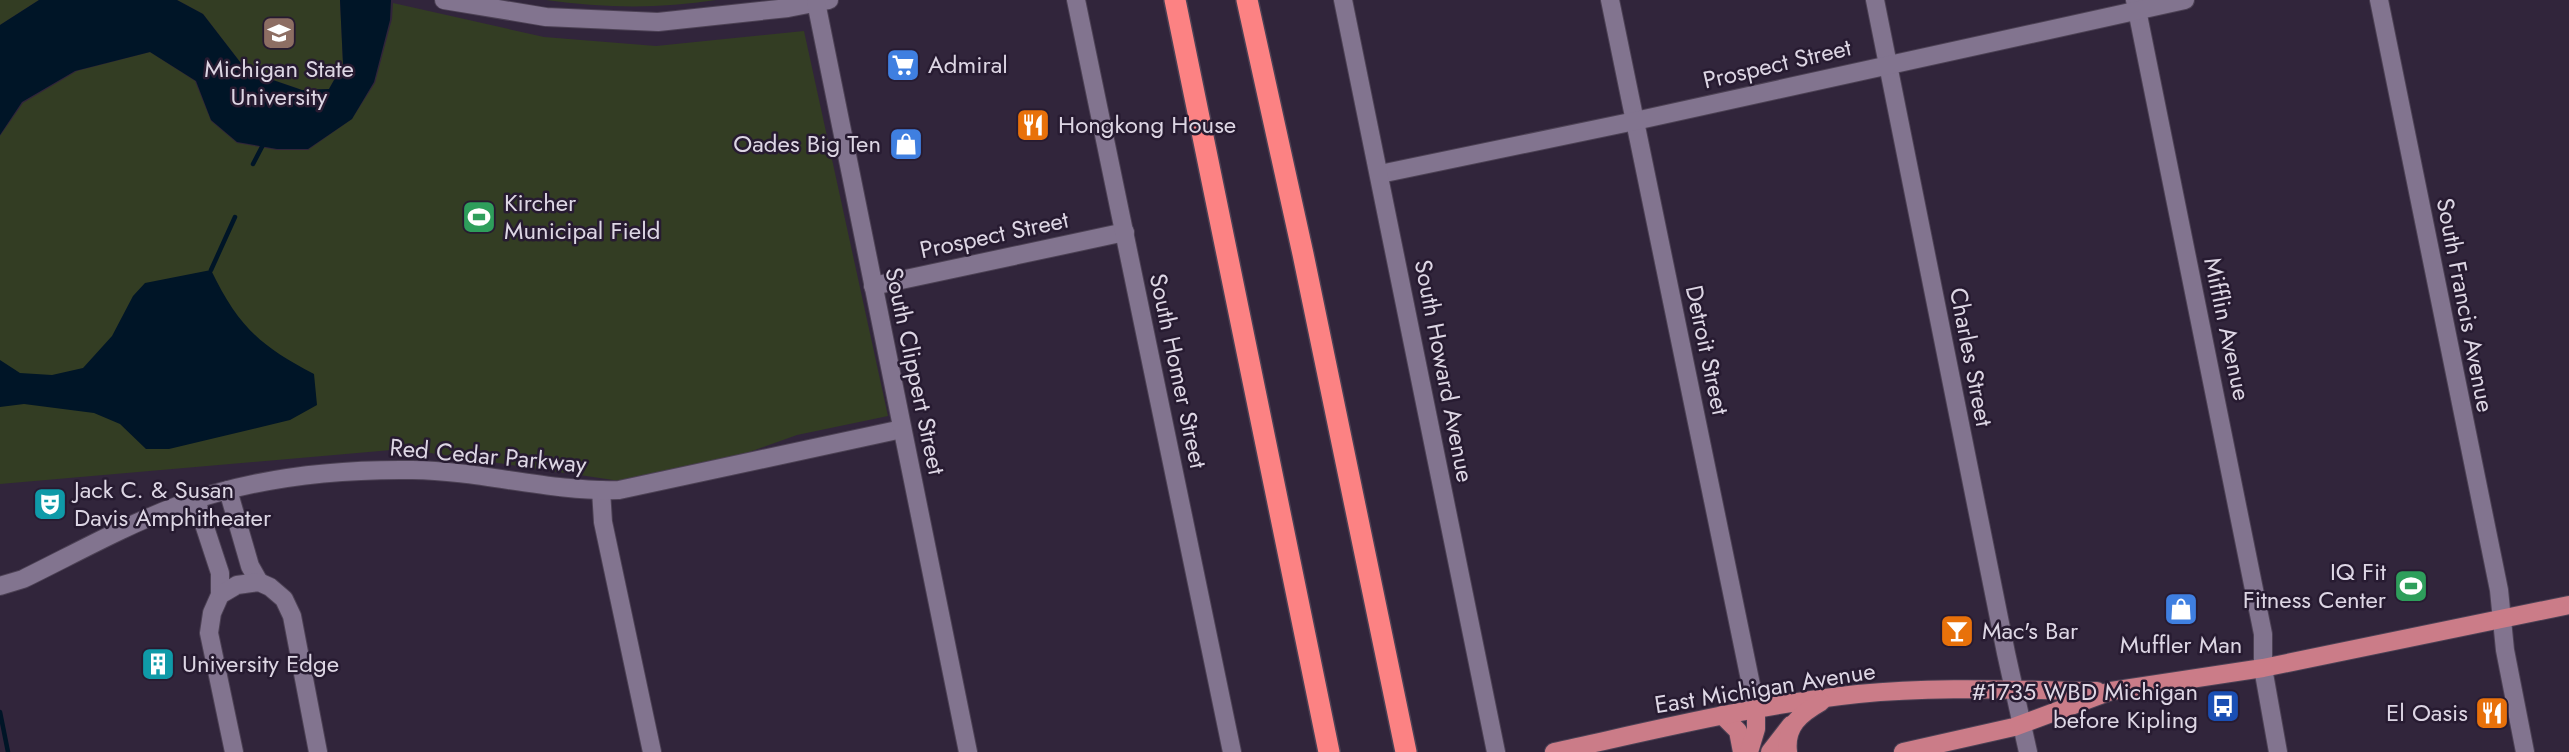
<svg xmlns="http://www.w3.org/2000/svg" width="2569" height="752" font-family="Jost,sans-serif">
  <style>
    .green { fill: #333d23 }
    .water { fill: #001527 }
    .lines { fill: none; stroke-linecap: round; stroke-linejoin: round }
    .stream { stroke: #001527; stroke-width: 4.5 }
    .minor-casing { stroke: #4c4154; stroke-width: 20 }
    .tertiary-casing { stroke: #4c4154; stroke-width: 20 }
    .primary-casing { stroke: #4c4154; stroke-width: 20 }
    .motorway-casing { stroke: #4c4154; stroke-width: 24 }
    .minor { stroke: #82748f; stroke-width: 18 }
    .tertiary { stroke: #82748f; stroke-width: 18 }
    .primary { stroke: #cb7c88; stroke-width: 18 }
    .motorway { stroke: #fc8283; stroke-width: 21 }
    .labels { text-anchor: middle; stroke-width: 5; stroke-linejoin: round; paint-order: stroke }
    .street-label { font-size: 24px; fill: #ddd6e4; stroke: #271b31 }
    .poi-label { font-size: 24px; fill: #ddd6e4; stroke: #271b31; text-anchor: start }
  </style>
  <rect width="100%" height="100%" fill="#31253b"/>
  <g class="green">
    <polygon points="0,0 39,0 0,25"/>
    <polygon points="177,0 340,0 343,64 329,89 302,90 247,71 203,14"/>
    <path d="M546 0H716C659 9 603 8 546 0Z"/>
    <polygon points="393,3 544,37 656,46 804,31 888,416 797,435 735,457 620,481 403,449 0,484 0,136 23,103 77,71 150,52 195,81 211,121 237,143 277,150 308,150 352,119 375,83 392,19"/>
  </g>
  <g class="water">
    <polygon points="39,0 177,0 203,14 247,71 302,90 329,89 343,64 340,0 391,0 390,20 374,82 352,119 308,149 277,149 237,142 211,120 196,81 150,52 75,71 22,102 0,135 0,25"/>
    <path d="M211 270C238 326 260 346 314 374L317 405 290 420 169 449H146L120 424 94 413 24 404 0 407V360L20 373 52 375 83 368 112 336 133 296 145 283Z"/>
  </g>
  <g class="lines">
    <g class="stream">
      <polyline points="253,164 264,143"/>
      <polyline points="211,270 235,217"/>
      <polyline points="0,712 8,752"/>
    </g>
    <g class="minor-casing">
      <g id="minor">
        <polyline points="1610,0 1756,709"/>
        <polyline points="1875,0 2006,653 2028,752"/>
        <polyline points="2135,0 2263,634 2263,668 2278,752"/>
        <polyline points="2379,0 2499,590 2505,650 2525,752"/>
        <polyline points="1380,174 1635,121 2185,0"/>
        <polyline points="873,286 1125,232"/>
        <polyline points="228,490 250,566 259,582"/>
        <polyline points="601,490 603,522 652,752"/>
        <polyline points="196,500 220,573 220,595"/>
        <path d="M0 586 23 579C74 554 124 526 177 506 251 478 334 469 412 470 482 471 550 492 619 490L902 429"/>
        <polyline points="234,752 209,633 212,613 220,595 237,585 259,582 270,587 284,599 292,616 318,752"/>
      </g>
    </g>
    <g class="tertiary-casing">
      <g id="tertiary">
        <polyline points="444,0 546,17 658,22 788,8 829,0"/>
        <polyline points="1076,0 1232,752"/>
        <polyline points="1343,0 1496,752"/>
        <polyline points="816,2 968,752"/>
      </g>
    </g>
    <g class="primary-casing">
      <g id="primary">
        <polyline points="1722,715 1738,731 1742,752"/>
        <path d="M1554 752C1655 730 1755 705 1858 694 1937 686 2018 690 2097 691"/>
        <polyline points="1749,752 1756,729 1756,709"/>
        <polyline points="1770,752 1791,725"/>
        <path d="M1788 752C1785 726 1800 714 1821 702"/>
        <polyline points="1903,752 2014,727 2111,691 2263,668 2569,605"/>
      </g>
    </g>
    <g class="motorway-casing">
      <g id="motorway">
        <polyline points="1175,0 1329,752"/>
        <polyline points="1247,0 1303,254 1406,752"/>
      </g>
    </g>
    <use href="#minor" class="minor"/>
    <use href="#tertiary" class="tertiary"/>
    <use href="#primary" class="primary"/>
    <use href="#motorway" class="motorway"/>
  </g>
  <defs>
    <g id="university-square" transform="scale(1.75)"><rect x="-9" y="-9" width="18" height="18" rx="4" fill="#8d6e63" stroke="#271b31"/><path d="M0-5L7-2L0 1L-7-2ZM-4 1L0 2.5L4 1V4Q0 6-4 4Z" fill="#fff"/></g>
    <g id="supermarket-square" transform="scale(1.75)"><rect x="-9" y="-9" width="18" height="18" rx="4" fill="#3f7fe0" stroke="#271b31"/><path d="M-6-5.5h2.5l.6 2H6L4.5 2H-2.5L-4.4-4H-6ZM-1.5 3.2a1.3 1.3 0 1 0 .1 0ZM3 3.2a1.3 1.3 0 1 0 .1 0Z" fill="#fff"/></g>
    <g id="restaurant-square" transform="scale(1.75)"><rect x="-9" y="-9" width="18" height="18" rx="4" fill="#e8710a" stroke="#271b31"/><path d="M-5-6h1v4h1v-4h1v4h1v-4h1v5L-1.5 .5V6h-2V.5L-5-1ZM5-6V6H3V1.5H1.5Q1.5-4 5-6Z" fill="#fff"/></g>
    <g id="shop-square" transform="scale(1.75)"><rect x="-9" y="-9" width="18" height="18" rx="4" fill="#3f7fe0" stroke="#271b31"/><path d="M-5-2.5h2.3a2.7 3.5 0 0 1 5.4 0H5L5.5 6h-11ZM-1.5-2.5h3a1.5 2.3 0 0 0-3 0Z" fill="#fff"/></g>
    <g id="stadium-square" transform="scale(1.75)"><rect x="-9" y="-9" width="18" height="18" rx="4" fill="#2e9e5b" stroke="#271b31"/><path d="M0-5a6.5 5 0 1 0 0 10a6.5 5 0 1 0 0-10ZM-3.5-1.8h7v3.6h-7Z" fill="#fff"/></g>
    <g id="theatre-square" transform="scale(1.75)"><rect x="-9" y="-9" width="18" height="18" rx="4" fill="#0f9aa8" stroke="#271b31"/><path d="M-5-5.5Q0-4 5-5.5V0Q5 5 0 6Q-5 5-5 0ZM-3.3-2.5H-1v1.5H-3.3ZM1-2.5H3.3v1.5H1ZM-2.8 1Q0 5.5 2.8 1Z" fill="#fff"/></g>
    <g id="bar-square" transform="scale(1.75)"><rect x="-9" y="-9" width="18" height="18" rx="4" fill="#e8710a" stroke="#271b31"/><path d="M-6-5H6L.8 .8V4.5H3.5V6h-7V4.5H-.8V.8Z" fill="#fff"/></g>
    <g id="building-square" transform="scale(1.75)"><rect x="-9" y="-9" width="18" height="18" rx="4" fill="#0f9aa8" stroke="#271b31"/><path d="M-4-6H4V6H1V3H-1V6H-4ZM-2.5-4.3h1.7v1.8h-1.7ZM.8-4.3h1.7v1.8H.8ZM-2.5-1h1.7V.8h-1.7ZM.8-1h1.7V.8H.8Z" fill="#fff"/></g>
    <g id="bus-square" transform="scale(1.75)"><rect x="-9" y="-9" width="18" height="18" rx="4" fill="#1a4fb4" stroke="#271b31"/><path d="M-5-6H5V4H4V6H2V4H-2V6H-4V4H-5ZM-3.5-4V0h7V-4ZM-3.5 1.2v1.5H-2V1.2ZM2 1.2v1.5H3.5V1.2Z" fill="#fff"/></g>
  </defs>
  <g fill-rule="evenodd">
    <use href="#university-square" x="279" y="33"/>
    <use href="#supermarket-square" x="903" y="65"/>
    <use href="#restaurant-square" x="1033" y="125"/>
    <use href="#shop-square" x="906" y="144"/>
    <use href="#stadium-square" x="479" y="217"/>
    <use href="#theatre-square" x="50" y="504"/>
    <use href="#stadium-square" x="2411" y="586"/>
    <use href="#shop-square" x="2181" y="609"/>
    <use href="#bar-square" x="1957" y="631"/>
    <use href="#building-square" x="158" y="664"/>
    <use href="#bus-square" x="2223" y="706"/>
    <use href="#restaurant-square" x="2492" y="713"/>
  </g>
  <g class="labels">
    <g class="street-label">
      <text transform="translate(1777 64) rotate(-13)" y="8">Prospect Street</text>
      <text transform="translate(994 235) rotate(-12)" y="8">Prospect Street</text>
      <text transform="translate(2465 305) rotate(79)" y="8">South Francis Avenue</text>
      <text transform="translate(2227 329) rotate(78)" y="8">Mifflin Avenue</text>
      <text transform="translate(1707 350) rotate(78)" y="8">Detroit Street</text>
      <text transform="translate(1971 357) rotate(79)" y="8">Charles Street</text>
      <text transform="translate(915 371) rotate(78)" y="8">South Clippert Street</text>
      <text transform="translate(1178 371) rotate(78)" y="8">South Homer Street</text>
      <text transform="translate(1444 371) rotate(79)" y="8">South Howard Avenue</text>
      <text transform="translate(488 456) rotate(5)" y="8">Red Cedar Parkway</text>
      <text transform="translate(1765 688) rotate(-9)" y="8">East Michigan Avenue</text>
    </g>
    <g class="poi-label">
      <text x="928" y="73">Admiral</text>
      <text x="279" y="77" text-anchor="middle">Michigan State<tspan x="279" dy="28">University</tspan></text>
      <text x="1058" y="133">Hongkong House</text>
      <text x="881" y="152" text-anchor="end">Oades Big Ten</text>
      <text x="504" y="211">Kircher<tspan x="504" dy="28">Municipal Field</tspan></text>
      <text x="74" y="498">Jack C. &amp; Susan<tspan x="74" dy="28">Davis Amphitheater</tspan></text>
      <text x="2386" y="580" text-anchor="end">IQ Fit<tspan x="2386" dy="28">Fitness Center</tspan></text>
      <text x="1982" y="639">Mac's Bar</text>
      <text x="2181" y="653" text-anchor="middle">Muffler Man</text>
      <text x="182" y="672">University Edge</text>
      <text x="2198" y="700" text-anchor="end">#1735 WBD Michigan<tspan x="2198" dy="28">before Kipling</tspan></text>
      <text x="2468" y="721" text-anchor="end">El Oasis</text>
    </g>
  </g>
</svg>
